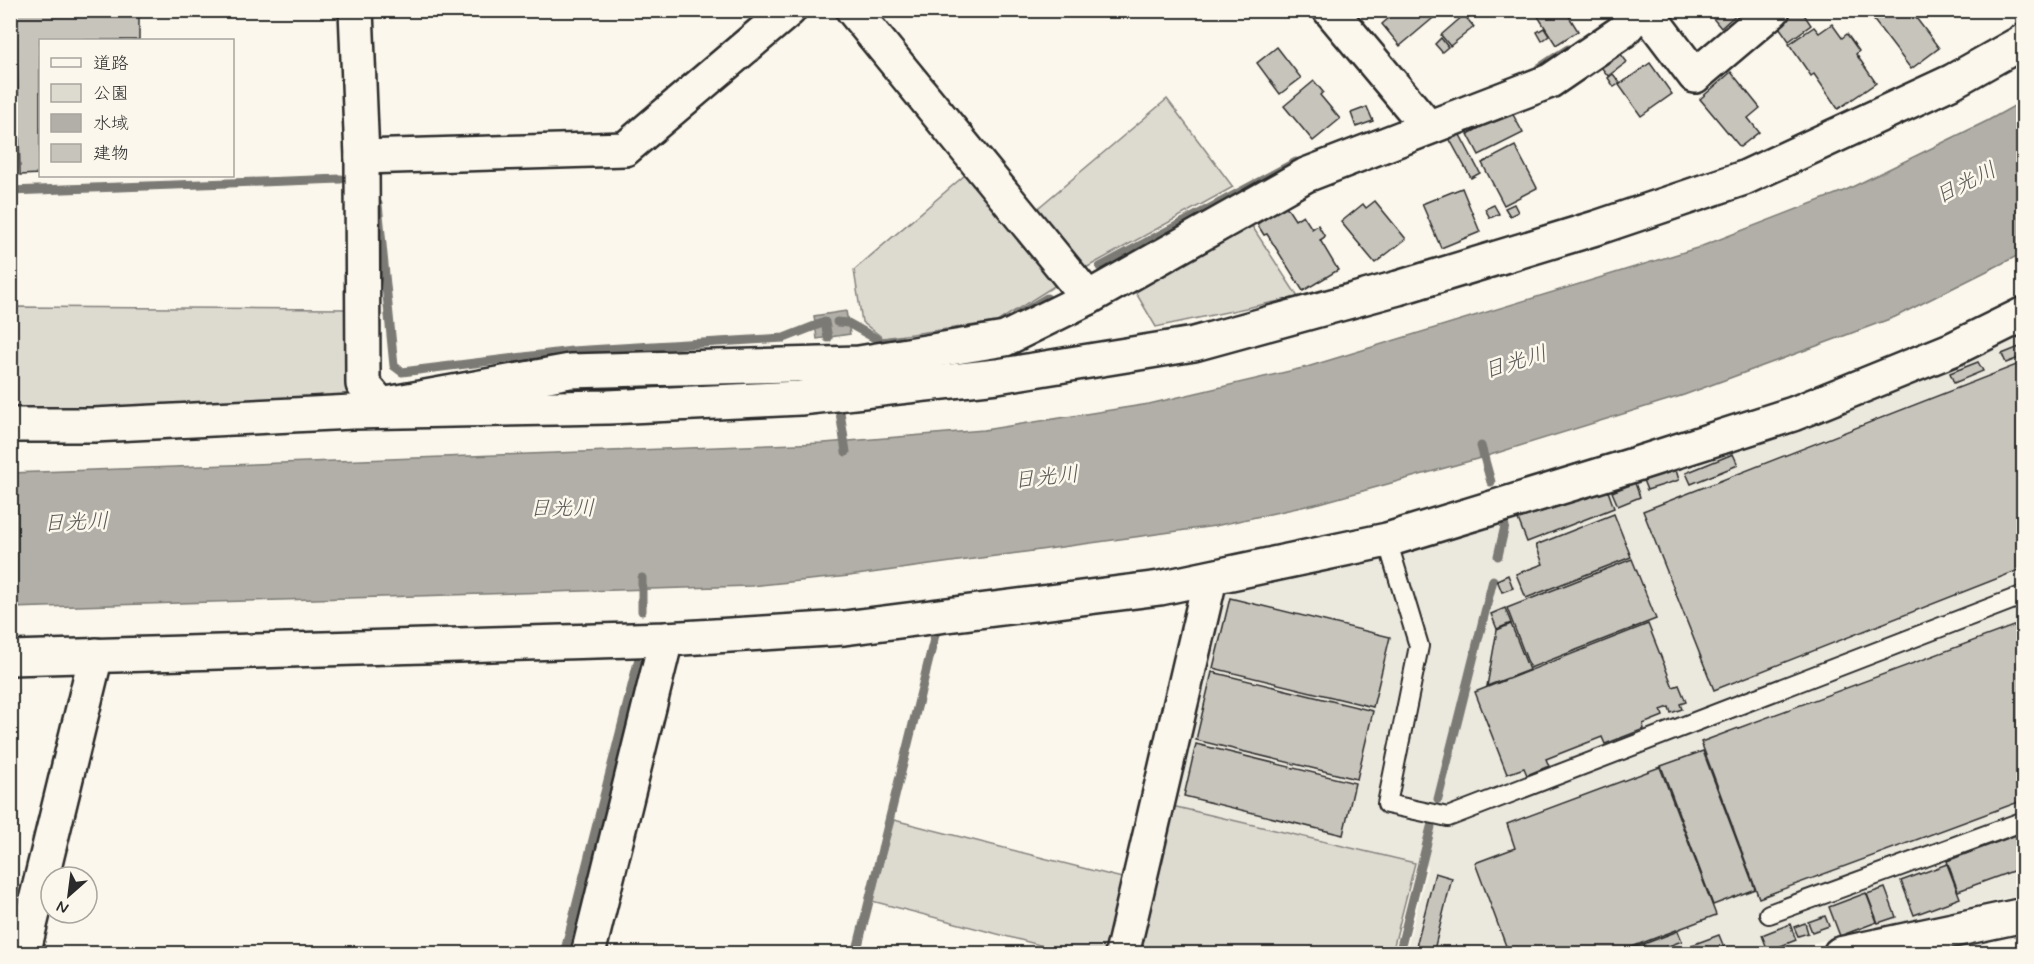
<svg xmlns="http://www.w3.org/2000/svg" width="2034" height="964" font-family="Mynerve,'Klee One',sans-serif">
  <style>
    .built { fill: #ebe8de }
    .green { fill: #dddad0; stroke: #84827e; stroke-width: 1.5 }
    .water { fill: #b1afa7; stroke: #7b7a75; stroke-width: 1.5 }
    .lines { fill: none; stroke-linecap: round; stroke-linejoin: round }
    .stream { stroke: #7b7a75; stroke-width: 9 }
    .building { fill: #c7c4bc; stroke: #2b2b2b; stroke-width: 1.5 }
    .lane-casing { stroke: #2b2b2b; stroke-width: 22 }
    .street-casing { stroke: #2b2b2b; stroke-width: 38 }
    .lane { stroke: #fbf7ec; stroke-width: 18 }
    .street { stroke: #fbf7ec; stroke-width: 33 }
    .labels { text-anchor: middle; stroke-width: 5; stroke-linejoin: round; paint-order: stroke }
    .water-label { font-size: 22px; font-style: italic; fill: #5a5956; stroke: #fbf7ec }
  </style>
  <rect width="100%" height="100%" fill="#fbf7ec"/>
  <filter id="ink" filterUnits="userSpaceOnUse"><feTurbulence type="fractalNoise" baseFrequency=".0167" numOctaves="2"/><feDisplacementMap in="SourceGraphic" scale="12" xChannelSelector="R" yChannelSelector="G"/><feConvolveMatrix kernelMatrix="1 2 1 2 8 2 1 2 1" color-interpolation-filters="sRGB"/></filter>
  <g filter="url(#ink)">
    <polygon class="built" points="2023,327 2023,894 1770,953 1406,953 1428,866 1172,806 1224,592 1622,484"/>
    <g class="green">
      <polygon points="1167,99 1233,187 1082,270 1032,213"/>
      <polygon points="965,175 1056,285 997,322 883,338 862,322 854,270"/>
      <polygon points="1250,223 1298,297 1156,327 1133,288"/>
      <polygon points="10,307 348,309 351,395 334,409 11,411"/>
      <polygon points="1172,806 1415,863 1392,953 1128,954"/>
      <polygon points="894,820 1130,880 1112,953 1070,953 872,901"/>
    </g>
    <g class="water">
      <polygon points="2023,101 2023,253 1895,317 1684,395 1484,457 1320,503 1215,526 849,576 751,586 11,608 11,473 824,443 984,430 1149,404 1307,367 1697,248 1846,190 1987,121"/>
      <polygon points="846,311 850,334 817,339 814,316"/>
    </g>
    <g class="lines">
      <g class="stream">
        <polyline points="1539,68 1568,49"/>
        <polyline points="10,191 341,179"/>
        <polyline points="378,204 394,366 402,372 572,351 784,338 825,322 828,338"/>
        <polyline points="1100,267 1296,162"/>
        <polyline points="1016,316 1047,298"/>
        <polyline points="837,322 848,323 882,342 901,340"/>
        <polyline points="840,412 846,452"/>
        <polyline points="1481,446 1491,482"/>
        <polyline points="1498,556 1505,526"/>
        <polyline points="642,578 642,611"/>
        <polyline points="1438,799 1493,580"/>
        <polyline points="564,954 639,658"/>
        <polyline points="856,954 935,635"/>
        <polyline points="1399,954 1431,827"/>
      </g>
    </g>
    <g class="building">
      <polygon points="16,10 139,10 139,40 40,40 40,174 20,175"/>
      <polygon points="1398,10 1435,10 1438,14 1400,46 1382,24"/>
      <polygon points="1534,10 1565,10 1578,31 1556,45"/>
      <polygon points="1706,10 1741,10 1721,28"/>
      <polygon points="1796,10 1801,10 1811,25 1789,41 1777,24"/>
      <polygon points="1866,10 1910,10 1939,48 1911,69"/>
      <polygon points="1464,15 1474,27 1450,46 1441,35"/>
      <polygon points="1832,24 1842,38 1847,34 1859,51 1856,54 1876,83 1838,109 1814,74 1811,76 1789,44 1814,27 1819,33"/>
      <polygon points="1544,28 1549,36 1542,41 1537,32"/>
      <polygon points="1441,38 1448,47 1442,52 1435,44"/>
      <polygon points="1277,47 1301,78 1280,94 1257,63"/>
      <polygon points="1620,53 1627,62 1608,76 1601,67"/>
      <polygon points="1650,63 1672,94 1641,116 1619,85"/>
      <polygon points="1731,72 1760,108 1748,118 1759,132 1740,147 1700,99"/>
      <polygon points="1613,74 1620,83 1614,87 1608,78"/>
      <polygon points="1314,81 1323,92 1320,95 1340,119 1313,141 1284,106"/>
      <polygon points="1367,107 1373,121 1356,127 1351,113"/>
      <polygon points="1511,111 1523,133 1479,155 1468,134"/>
      <polygon points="1459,133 1480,173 1471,178 1449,138"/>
      <polygon points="1515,146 1537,188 1504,205 1482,163"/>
      <polygon points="1462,188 1480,232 1441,248 1422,204"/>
      <polygon points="1375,201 1406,239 1375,263 1341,222 1363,204 1366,208"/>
      <polygon points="1514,204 1518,212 1510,216 1505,208"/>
      <polygon points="1494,205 1499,214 1490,218 1485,209"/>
      <polygon points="1286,206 1295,220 1303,215 1312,229 1318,225 1325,237 1320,240 1338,270 1303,291 1267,234 1264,235 1257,224"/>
      <polygon points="2024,345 2024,356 2006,363 2002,354"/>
      <polygon points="1978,362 1983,371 1954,383 1950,373"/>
      <polygon points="2024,362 2024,568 1714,690 1643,511"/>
      <polygon points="1733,454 1738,465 1691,484 1686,473"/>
      <polygon points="1676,470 1679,480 1647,490 1643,480"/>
      <polygon points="1635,483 1640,497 1618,506 1612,492"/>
      <polygon points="1608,491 1614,508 1527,542 1518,519"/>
      <polygon points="1614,514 1631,557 1526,598 1516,574 1543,564 1536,545"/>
      <polygon points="1632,559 1656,619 1530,668 1507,608"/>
      <polygon points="1508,575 1513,588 1502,592 1497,580"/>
      <polygon points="1230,598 1390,637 1373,707 1213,668"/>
      <polygon points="1505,608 1511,623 1497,629 1491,614"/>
      <polygon points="2024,622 2024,800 1759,898 1701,742"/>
      <polygon points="1511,624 1529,670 1487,686 1497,630"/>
      <polygon points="1648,624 1673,687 1679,685 1686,702 1680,704 1682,709 1671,713 1669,707 1661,710 1663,716 1643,724 1644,729 1605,744 1602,737 1546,759 1549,766 1527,775 1524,768 1507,774 1475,692"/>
      <polygon points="1212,672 1373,711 1357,779 1196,740"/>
      <polygon points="1196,744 1355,783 1343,835 1184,796"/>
      <polygon points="1703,751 1755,889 1713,905 1661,766"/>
      <polygon points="1660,767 1716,915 1613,954 1509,954 1475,863 1515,848 1507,824"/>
      <polygon points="2019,834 2024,845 2024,867 1958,891 1947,861"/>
      <polygon points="1947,864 1960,898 1914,915 1901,881"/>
      <polygon points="1435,873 1452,878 1433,954 1414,954"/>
      <polygon points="1885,888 1896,917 1878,923 1867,894"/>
      <polygon points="1866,893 1877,922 1840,936 1829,907"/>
      <polygon points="1825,916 1829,926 1812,932 1808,922"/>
      <polygon points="1805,923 1808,933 1798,936 1794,927"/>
      <polygon points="1790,924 1796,940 1768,951 1762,935"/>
      <polygon points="1678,931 1682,941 1647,954 1644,944"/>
      <polygon points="1719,935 1724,947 1706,954 1695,954 1692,945"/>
      <polygon points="1643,944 1646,954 1618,954"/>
    </g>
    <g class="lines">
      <g class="lane-casing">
        <g id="lane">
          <polyline points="1387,540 1419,646 1387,804 1448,817 2024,595"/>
          <polyline points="1769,914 2024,821"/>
        </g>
      </g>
      <g class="street-casing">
        <g id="street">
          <polyline points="356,10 362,157 363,384 381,405 570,371 859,363 1005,339 1088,298 1306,175 1550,81 1623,31 1640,10"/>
          <polyline points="853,10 1088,298"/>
          <polyline points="1330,10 1428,127"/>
          <polyline points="1645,10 1695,76 1773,10"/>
          <polyline points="362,157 625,149 789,10"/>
          <polyline points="10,425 94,425 352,412 608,407 800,398 997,376 1194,344 1398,288 1599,227 1744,178 1953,81 2024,41"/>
          <polyline points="10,658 666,639 844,628 1160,588 1387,540 1630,466 1793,414 1953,349 2024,314"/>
          <polyline points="23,954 96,655"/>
          <polyline points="588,954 666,639"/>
          <polyline points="1122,954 1210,579"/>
          <polyline points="1840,954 2024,915"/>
        </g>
      </g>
      <use href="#lane" class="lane"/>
      <use href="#street" class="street"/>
    </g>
  </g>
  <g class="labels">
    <g class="water-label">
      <text transform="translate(1965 182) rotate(-27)" y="8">日光川</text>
      <text transform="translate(1515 361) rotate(-17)" y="8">日光川</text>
      <text transform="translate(1046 476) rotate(-6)" y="8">日光川</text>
      <text x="562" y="515">日光川</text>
      <text transform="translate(76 521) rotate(-2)" y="8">日光川</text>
    </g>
  </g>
  <rect width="2034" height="964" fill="none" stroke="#fbf7ec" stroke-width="36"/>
  <rect x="18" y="18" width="1998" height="928" fill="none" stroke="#2b2b2b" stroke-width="2" filter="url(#ink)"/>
  <rect x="39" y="39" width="195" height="138" fill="#fbf7ec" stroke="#a8a59f" stroke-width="1.5"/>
  <rect x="51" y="58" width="30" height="9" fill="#fbf7ec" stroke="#a8a59f" stroke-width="1.5"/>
  <text x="93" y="69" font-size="18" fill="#2b2b2b">道路</text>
  <rect x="51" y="84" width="30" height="18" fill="#dddad0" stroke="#a8a59f" stroke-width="1.5"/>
  <text x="93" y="99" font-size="18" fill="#2b2b2b">公園</text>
  <rect x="51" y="114" width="30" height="18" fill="#b1afa7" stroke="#a8a59f" stroke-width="1.5"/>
  <text x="93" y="129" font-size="18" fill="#2b2b2b">水域</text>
  <rect x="51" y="144" width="30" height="18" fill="#c7c4bc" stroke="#a8a59f" stroke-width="1.5"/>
  <text x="93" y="159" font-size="18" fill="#2b2b2b">建物</text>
  <g transform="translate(69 895) rotate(208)"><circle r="28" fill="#fbf7ec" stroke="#a8a59f" stroke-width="1.5"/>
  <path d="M0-4.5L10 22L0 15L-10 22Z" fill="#2b2b2b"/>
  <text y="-9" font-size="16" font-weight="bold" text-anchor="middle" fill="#2b2b2b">N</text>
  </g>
</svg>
